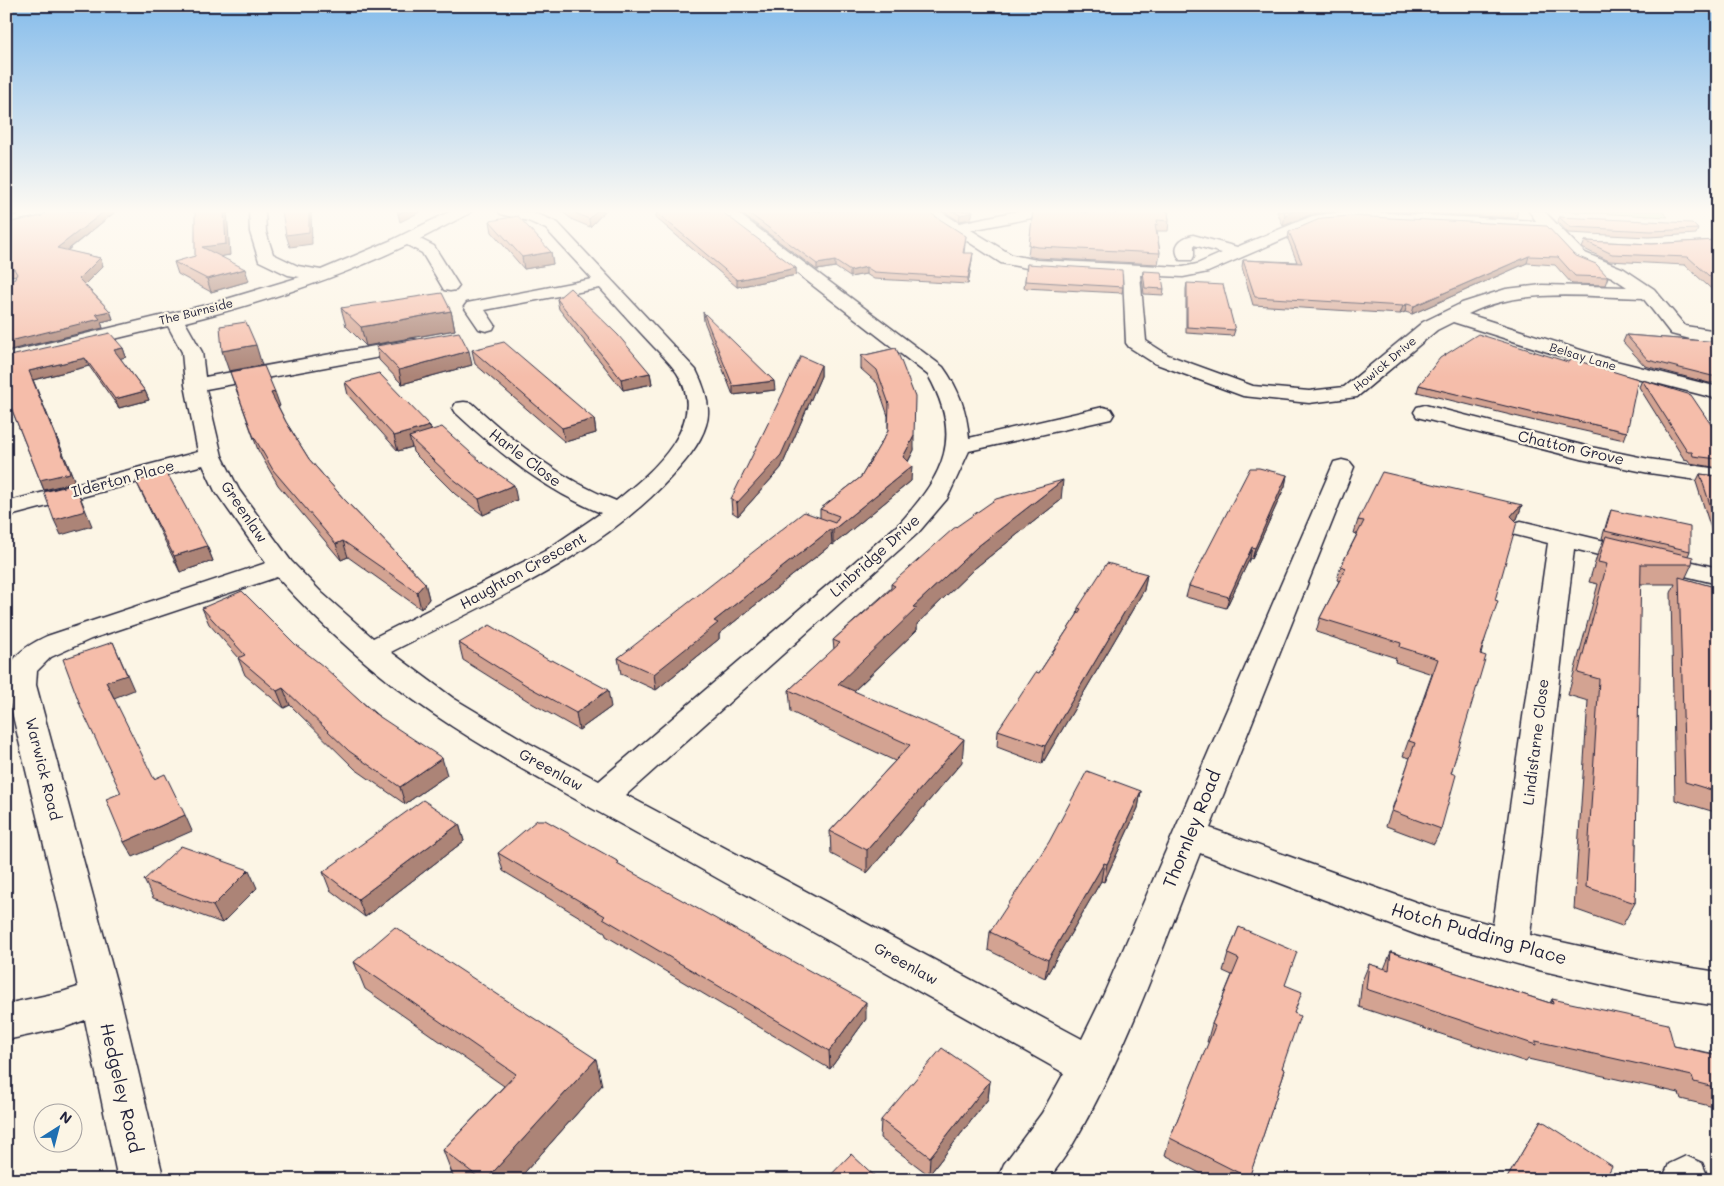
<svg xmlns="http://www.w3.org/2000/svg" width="1724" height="1186" font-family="Mali,sans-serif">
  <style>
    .green { fill: #b8e8a7; stroke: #6d8571 }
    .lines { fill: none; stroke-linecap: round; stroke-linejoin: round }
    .minor-casing { stroke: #22223b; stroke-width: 3 }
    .minor { fill: #fcf5e5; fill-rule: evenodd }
    .wall { fill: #d3a392; stroke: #22223b }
    .shaded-wall { fill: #ac8477; stroke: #22223b }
    .building { fill: #f5bdaa; stroke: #22223b }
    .labels { text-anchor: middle; stroke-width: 4.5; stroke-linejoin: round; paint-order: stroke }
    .far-street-label { font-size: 12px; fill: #22223b; stroke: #fcf5e5 }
    .street-label { font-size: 15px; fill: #22223b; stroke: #fcf5e5 }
    .near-street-label { font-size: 18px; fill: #22223b; stroke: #fcf5e5 }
  </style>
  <rect width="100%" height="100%" fill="#fcf5e5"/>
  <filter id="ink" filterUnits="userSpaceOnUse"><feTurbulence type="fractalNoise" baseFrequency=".02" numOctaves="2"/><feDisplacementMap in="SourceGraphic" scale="10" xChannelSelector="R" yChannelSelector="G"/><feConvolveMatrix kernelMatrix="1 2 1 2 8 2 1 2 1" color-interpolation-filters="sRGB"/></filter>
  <g filter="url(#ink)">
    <polygon class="green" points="1559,211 1662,211 1668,217"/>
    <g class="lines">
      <g class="minor-casing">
        <g id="minor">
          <path d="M249 211H265L266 232 273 254 298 266 321 270 392 240 451 211H471L468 214 420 239 434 246 459 286 456 290 450 291 444 290 422 253 407 245C336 279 261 303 185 322L202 352 205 377 413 339 420 341 423 345 420 349 413 351 206 389 222 456 239 490 291 561 322 593 373 638 545 551 601 513C545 490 500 454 456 413L453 408 456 403 464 402 472 403C516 444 560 479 616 501 652 472 710 424 677 373 671 364 662 355 654 347 636 328 618 308 600 288L485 310 495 325 493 329 486 331 479 329 464 307 467 303 592 279 546 229 528 221 501 214 498 211C524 211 534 211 558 223L696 370C704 386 712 407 706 425 700 445 684 463 670 478 596 558 486 603 391 652L453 698 525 741 599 781 900 523C945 473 963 437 928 375L717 211H735L943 367C959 389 967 411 969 438L1103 407 1111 409 1114 414 1111 419 969 451 947 499 918 533 626 795 1082 1039 1103 996 1334 462 1342 460 1350 462 1354 467 1210 828 1435 909 1493 925 1548 543 1512 534 1508 529 1512 524 1521 521 1718 568V584L1574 549 1530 935 1647 961 1718 972V1006L1647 995 1539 970 1431 940 1200 853C1162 949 1126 1053 1074 1142 1067 1155 1057 1167 1048 1180H997L1004 1164 1042 1113 1064 1073C933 999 802 926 671 852 591 807 509 765 432 713 376 675 323 628 277 577L91 639 51 657 37 671 36 685 120 996 164 1180H118L85 1020 63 1028 6 1040V1004L62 992 78 987 6 687C6 659 23 647 47 636L266 563 215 491 203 465 6 517V502L198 452 185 385 182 352 168 326 6 365V353L210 304 300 277 288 275 259 261 250 232Z"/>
          <path d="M921 211H940L959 223 1018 211H1050L1047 214 1042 216 971 230 1012 255 1037 260 1183 267 1197 264 1222 253 1194 245V256L1192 260H1180C1171 246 1180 238 1193 235L1237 247 1312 216 1349 211 1536 221 1529 211H1544L1585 253 1624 269 1654 289 1685 326 1718 331V343L1698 341 1671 334 1643 298C1585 297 1522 287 1468 314L1612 360 1718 387V399L1598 368 1453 322 1437 330 1357 397 1309 403 1243 396 1154 363 1129 347 1126 343 1123 274 1037 270 1001 263ZM1349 221 1545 231 1573 261 1612 277 1627 287 1542 285 1506 289 1462 303 1423 322 1344 387 1309 391 1253 386 1168 355 1146 341 1140 275 1183 277 1208 272 1320 223Z"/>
          <polygon points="1425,405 1586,446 1649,459 1718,469 1718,483 1649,473 1585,460 1417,417 1414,412 1417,407"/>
          <polygon points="1686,1156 1702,1163 1709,1180 1662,1180 1669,1164"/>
        </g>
      </g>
      <use href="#minor" class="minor"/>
    </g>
    <g class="wall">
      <polygon points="46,211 115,211 115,212 67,251 100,258 103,266 84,284 110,311 113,319 101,322 103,328 6,351 6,281 14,279 16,276 10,275 6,276 6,223 42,216 46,212"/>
      <polygon points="561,211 605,211 590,227 573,220"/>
      <polygon points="738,211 819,211 820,212 966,236 964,253 972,260 968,284 874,279 866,274 850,277 835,267 817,270"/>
      <polygon points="943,211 973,211 971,219 959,221"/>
      <polygon points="1033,211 1115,214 1115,211 1168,211 1169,221 1168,231 1157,231 1160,253 1158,264 1037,258 1028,256"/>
      <polygon points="1277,211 1334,211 1312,214 1283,226"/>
      <polygon points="1386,211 1518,211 1516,218"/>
      <polygon points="656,212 796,268 796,275 737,287 656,218"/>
      <polygon points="1559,217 1698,229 1696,234 1649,237 1568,233 1558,222"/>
      <polygon points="490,221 551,252 553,264 524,269 492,232"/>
      <polygon points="1289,232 1574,255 1608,277 1605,285 1572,284 1555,265 1527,263 1412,314 1405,312 1400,314 1253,305 1242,267 1243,260 1297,262 1288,239"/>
      <polygon points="1718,240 1718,295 1685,265 1609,261 1582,248 1585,241 1652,244"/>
      <polygon points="230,255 221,256 249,281 211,292 178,274 174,262"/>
      <polygon points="1027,264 1123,287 1122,293 1024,288"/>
      <polygon points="1143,271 1164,289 1163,295 1144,294 1142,277"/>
      <polygon points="1187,283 1235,330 1233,336 1186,333 1186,289"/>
      <polygon points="557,299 650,373 652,384 623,390 559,309"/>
      <polygon points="341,308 451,311 455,330 366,346 346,326"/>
      <polygon points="703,312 775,390 733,395 704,321"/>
      <polygon points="1626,335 1718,342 1718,383 1709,383 1645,366 1623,342"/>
      <polygon points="376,346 472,365 402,384 379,360"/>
      <polygon points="123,348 126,357 120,358 145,391 149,400 119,408 89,366 33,380 75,482 44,490 8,400 6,401 6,357"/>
      <polygon points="896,348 914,450 908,462 911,481 833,545 832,544 719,634 719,639 656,690 621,674 618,658 820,518 820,509 861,477 888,431 888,416 877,383 861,369 861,356"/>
      <polygon points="472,350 594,419 596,433 565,442 475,364"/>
      <polygon points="821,365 821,376 781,468 738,516 732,512 731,499"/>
      <polygon points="230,372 280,406 278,406 286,422 309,459 343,498 425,583 429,599 421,609 348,557 341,560 278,485 258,450"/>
      <polygon points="1642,380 1718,435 1718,468 1690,463 1688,460 1684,459 1639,387"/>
      <polygon points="345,382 432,430 517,500 483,515 455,494 413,452 412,447 398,451 348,395"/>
      <polygon points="1419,385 1627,432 1624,440 1536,420 1535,421 1417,392"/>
      <polygon points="1700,474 1718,476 1718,547 1714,546 1714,538 1696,482"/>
      <polygon points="1287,475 1285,486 1252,559 1250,558 1226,608 1186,597 1189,586"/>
      <polygon points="136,481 207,546 213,561 180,572 143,496"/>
      <polygon points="1061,500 975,568 917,624 917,630 854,691 962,762 867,873 831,854 830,831 895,761 791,712 789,690 834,649 833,640 891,588 891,584"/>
      <polygon points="1522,505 1517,519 1515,520 1451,773 1441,829 1434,844 1386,826 1410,758 1403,756 1432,674 1395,662 1396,658 1316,632 1320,618 1339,581 1337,580 1341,566 1357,534 1354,533 1358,520"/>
      <polygon points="1611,510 1690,551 1688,556 1692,564 1685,579 1718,588 1718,813 1675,800 1671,593 1675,584 1640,584 1635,903 1622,926 1574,909 1588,701 1568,695 1598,584 1589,582 1597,556 1604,539 1602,538 1608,518"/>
      <polygon points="1147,574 1144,590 1042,764 997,747 998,730 1039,673 1077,615 1078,608"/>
      <polygon points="202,608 296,645 447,775 405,804 355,769 290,705 284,708 245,675 238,658 239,658 209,624"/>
      <polygon points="459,643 611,707 579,730 533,704 463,660"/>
      <polygon points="1141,791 1138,808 1104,882 1101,881 1045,978 988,950 990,932"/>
      <polygon points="459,824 464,841 365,917 330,890 323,872"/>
      <polygon points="498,853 620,866 866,1019 830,1069 606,936 605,932 503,871"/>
      <polygon points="144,880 257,888 222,923 153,898"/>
      <polygon points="1239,927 1285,985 1294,1013 1282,1068 1285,1070 1248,1180 1213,1180 1165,1155 1170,1138 1209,1042 1207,1042 1212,1024 1232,975 1223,971 1228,954"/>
      <polygon points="1391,952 1550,1003 1552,999 1674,1046 1716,1054 1713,1048 1718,1042 1718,1108 1681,1099 1679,1093 1528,1059 1526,1062 1359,1007 1362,981 1369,964 1384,969"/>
      <polygon points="354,962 602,1085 518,1180 457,1180 453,1176 443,1150 504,1086 365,989"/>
      <polygon points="990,1081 988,1099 929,1175 880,1138 881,1120"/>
      <polygon points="1541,1120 1605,1180 1506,1180"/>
    </g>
    <g class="shaded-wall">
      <polygon points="6,211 16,211 18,215 6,217"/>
      <polygon points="105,211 115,211 115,212 60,256 57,248"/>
      <polygon points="224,211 227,211 230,255 206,259 202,247"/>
      <polygon points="309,211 311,211 312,244 290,247 286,235"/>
      <polygon points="405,211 422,211 400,222 398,214"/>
      <polygon points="597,211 605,211 590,227 589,219"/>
      <polygon points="973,211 971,219 959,221 960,215"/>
      <polygon points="1294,211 1334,211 1312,214 1283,226 1285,215"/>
      <polygon points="551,252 553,264 524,269 522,257"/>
      <polygon points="973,253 972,260 968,284 968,278"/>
      <polygon points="1529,256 1527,263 1412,314 1414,306"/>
      <polygon points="100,258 103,266 82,287 79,279"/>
      <polygon points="835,261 835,267 817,270 817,264"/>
      <polygon points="7,267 10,275 6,276 6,268"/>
      <polygon points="866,267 866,274 850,277 850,271"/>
      <polygon points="796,268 796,275 737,287 737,280"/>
      <polygon points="245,269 249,281 211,292 207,279"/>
      <polygon points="1407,304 1405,312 1400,314 1403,306"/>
      <polygon points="110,311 113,319 101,322 103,328 6,351 6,342 96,314"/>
      <polygon points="451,311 455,330 366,346 361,327"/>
      <polygon points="256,345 262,365 229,371 222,351"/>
      <polygon points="123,348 126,357 118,359 114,350"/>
      <polygon points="469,351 472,365 402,384 399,370"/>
      <polygon points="85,358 89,366 33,380 75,482 44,490 40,480 29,371"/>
      <polygon points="821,365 821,376 781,468 738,516 737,503"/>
      <polygon points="650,373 652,384 623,390 621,379"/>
      <polygon points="774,381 775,390 733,395 733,386"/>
      <polygon points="145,391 149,400 119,408 115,399"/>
      <polygon points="275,392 280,406 275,407 271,393"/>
      <polygon points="594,419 596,433 565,442 562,428"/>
      <polygon points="430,426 434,440 409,437 412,447 398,451 394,436"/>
      <polygon points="914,436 914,450 903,471 903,457"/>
      <polygon points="912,466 911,481 833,545 833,530"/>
      <polygon points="1287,475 1285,486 1252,559 1255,548"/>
      <polygon points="1063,480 1061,500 975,568 917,624 917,630 838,706 838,684 913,607 977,547"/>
      <polygon points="75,484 92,526 61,535 54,520"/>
      <polygon points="514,485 517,500 483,515 479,499"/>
      <polygon points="1522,505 1517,519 1511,523 1511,516 1516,510"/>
      <polygon points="831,529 832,544 719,634 719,639 656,690 654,674 714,621"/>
      <polygon points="343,541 348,557 341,560 336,544"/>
      <polygon points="207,546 213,561 180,572 174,556"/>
      <polygon points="1252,547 1250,558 1226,608 1229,597"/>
      <polygon points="1147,574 1144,590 1042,764 1045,746"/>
      <polygon points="425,583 429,599 421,609 417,592"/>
      <polygon points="113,642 134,690 114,698 106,682"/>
      <polygon points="283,688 290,705 284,708 277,691"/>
      <polygon points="608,690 611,707 579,730 576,713"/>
      <polygon points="964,739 962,762 867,873 867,850"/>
      <polygon points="442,758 447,775 405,804 400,787"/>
      <polygon points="1141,791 1138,808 1104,882 1107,864"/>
      <polygon points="185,815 192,831 133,857 124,842"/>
      <polygon points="459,824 464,841 365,917 358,899"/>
      <polygon points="1104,863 1101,881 1045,978 1048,960"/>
      <polygon points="249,870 257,888 222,923 213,906"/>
      <polygon points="866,1002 866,1019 830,1069 829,1051"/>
      <polygon points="596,1059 602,1085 518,1180 486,1180"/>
      <polygon points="990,1081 988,1099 929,1175 930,1157"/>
    </g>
    <g class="building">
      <polygon points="47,211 105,211 57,248 100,258 79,279 110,311 96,314 100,319 6,342 6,281 14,279 17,274 14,269 6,268 6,223 42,216"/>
      <polygon points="195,211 224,211 226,244 202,247 245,269 207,279 174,262 195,256"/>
      <polygon points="282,211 309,211 309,232 286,235"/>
      <polygon points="397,211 405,211 398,214"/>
      <polygon points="571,211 597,211 589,219"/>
      <polygon points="663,211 721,211 796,268 737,280 656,212"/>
      <polygon points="746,211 819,211 820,212 821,211 927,211 966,236 963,253 973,253 968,278 874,272 866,267 850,271 835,261 817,264"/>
      <polygon points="953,211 972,211 971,213 960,215"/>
      <polygon points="1033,211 1064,211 1116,214 1116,211 1168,211 1169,221 1157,220 1158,225 1155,224 1160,253 1038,247 1029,245"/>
      <polygon points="1284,211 1294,211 1285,215"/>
      <polygon points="518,216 551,252 522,257 490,221"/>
      <polygon points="1351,216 1547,226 1574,255 1596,264 1608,277 1575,276 1558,257 1529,256 1414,306 1407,304 1403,306 1255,297 1243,260 1302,263 1289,232 1322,218"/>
      <polygon points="1559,217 1692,223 1698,229 1651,231 1570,227"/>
      <polygon points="1715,240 1718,240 1718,284 1688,257 1612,254 1585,241 1652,244"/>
      <polygon points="1027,264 1122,270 1123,287 1025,281"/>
      <polygon points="1143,271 1161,272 1164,289 1145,288"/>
      <polygon points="1187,283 1223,285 1235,330 1187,327"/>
      <polygon points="570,288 618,335 650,373 621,379 557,299"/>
      <polygon points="442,293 451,311 361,327 341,308"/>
      <polygon points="703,312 774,381 733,386"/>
      <polygon points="246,322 256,345 222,351 220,326"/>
      <polygon points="459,332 469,351 399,370 376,346"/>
      <polygon points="110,333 123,348 114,350 145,391 115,399 85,358 29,371 70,473 40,480 6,395 6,357"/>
      <polygon points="1478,334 1568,362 1572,359 1638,379 1627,432 1538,412 1538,414 1419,385 1440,358"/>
      <polygon points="1626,335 1718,342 1718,376 1712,376 1648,360"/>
      <polygon points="504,342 594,419 562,428 472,350"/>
      <polygon points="896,348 915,397 914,436 903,457 912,466 833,530 831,529 714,621 718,623 654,674 618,658 804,512 835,523 839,516 820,509 861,477 888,431 889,404 877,370 861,356"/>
      <polygon points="801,356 821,365 781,455 737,503 731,499"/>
      <polygon points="264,366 275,392 271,393 286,422 309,459 343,498 425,583 417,592 343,541 336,544 273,470 253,435 230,372"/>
      <polygon points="379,373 430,426 394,436 345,382"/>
      <polygon points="1642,380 1691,395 1718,435 1718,459 1693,456 1692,452 1688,452"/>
      <polygon points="442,427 480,461 514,485 479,499 452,478 409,437"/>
      <polygon points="1250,468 1259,468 1287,475 1255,548 1252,547 1229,597 1189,586"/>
      <polygon points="1382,472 1522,505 1516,510 1511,516 1517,522 1495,600 1498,601 1480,654 1486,656 1451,773 1456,775 1441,829 1392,811 1415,743 1409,741 1438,659 1400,647 1401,643 1320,618 1346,568 1341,566 1364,521 1358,520"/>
      <polygon points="167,473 207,546 174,556 136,481"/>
      <polygon points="1700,474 1718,476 1718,529"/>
      <polygon points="1063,480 977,547 913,607 917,608 838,684 964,739 867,850 830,831 910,745 789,690 840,643 833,640 895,586 891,584 953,529 996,499"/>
      <polygon points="75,484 85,511 54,520 44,492"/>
      <polygon points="1611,510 1690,527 1690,551 1605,531"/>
      <polygon points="1606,536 1693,557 1692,564 1641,564 1635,903 1586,887 1599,679 1578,673 1607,564 1598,562"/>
      <polygon points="1107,563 1147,574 1045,746 998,730 1036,672 1039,673 1081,609 1078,608"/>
      <polygon points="1679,577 1718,588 1718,792 1685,782"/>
      <polygon points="242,591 296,645 323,666 374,713 442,758 400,787 349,751 283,688 277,691 238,658 245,655 202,608"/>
      <polygon points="490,625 550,661 552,660 608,690 576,713 529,687 459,643"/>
      <polygon points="113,642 127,675 106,682 154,779 165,774 185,815 124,842 106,799 121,793 82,710 63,659"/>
      <polygon points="1087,771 1141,791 1107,864 1104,863 1048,960 990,932 1049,842"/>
      <polygon points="423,800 459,824 358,899 323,872"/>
      <polygon points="537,820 545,820 619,862 617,864 866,1002 829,1051 603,918 605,916 498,853"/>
      <polygon points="181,846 249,870 213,906 144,880"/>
      <polygon points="395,927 596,1059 486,1180 482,1180 443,1150 516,1074 354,962"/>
      <polygon points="1239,927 1297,952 1285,985 1302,992 1294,1013 1300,1016 1282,1068 1285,1070 1249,1178 1170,1138 1215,1026 1212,1024 1239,959 1228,954"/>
      <polygon points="1391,952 1553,1004 1552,999 1668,1024 1674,1046 1718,1055 1718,1088 1694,1082 1692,1076 1536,1041 1536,1045 1366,989 1369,964 1389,970"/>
      <polygon points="942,1048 990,1081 930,1157 881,1120"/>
      <polygon points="1541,1120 1612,1166 1605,1180 1510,1180 1507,1178"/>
      <polygon points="851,1154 879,1180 826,1180"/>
    </g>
  </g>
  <linearGradient id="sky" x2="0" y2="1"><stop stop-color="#85bceb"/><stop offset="0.56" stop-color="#fefaf3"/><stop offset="1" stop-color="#fefaf3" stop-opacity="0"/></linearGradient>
  <rect width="1724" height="377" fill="url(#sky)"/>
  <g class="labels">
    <g class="far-street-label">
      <text transform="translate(196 312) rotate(-14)" y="4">The Burnside</text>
      <text transform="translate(1583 357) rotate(17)" y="4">Belsay Lane</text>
      <text transform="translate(1385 364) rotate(-40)" y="4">Howick Drive</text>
    </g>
    <g class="street-label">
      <text transform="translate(1571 448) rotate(13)" y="5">Chatton Grove</text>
      <text transform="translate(525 458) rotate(37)" y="5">Harle Close</text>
      <text transform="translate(123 479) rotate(-15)" y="5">Ilderton Place</text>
      <text transform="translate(244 512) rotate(56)" y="5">Greenlaw</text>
      <text transform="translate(875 556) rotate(-42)" y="5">Linbridge Drive</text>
      <text transform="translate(523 571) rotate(-29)" y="5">Haughton Crescent</text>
      <text transform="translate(1536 742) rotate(-83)" y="5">Lindisfarne Close</text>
      <text transform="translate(43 769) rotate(76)" y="5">Warwick Road</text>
      <text transform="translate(551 770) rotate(29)" y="5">Greenlaw</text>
      <text transform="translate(906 964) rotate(29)" y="5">Greenlaw</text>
    </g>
    <g class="near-street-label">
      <text transform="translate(1192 829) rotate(-68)" y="6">Thornley Road</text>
      <text transform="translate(1479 934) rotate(16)" y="6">Hotch Pudding Place</text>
      <text transform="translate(121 1088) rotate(77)" y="6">Hedgeley Road</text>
    </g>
  </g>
  <rect width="1724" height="1186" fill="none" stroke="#fcf5e5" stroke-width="25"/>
  <rect x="12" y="12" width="1699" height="1161" fill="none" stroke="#22223b" stroke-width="2" filter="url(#ink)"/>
  <g transform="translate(58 1128) rotate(36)"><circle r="24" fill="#fcf5e5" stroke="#a5a1a1"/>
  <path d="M0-4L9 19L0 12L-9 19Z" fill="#1f6fb2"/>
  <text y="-8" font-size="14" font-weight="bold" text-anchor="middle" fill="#22223b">N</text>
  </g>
</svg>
